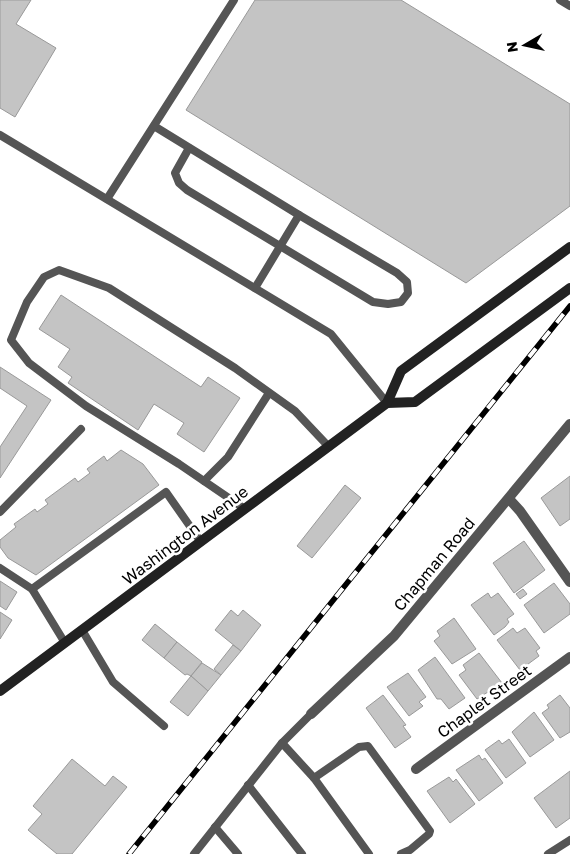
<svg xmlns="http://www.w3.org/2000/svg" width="570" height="854" font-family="'Golos Text',sans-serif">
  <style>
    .building { fill: #c4c4c4; stroke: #999 }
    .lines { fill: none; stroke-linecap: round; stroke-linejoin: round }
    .service { stroke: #555; stroke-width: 8 }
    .minor { stroke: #555; stroke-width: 10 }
    .secondary { stroke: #222; stroke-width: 10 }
    .rail-casing { stroke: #000; stroke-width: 5.5 }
    .rail { stroke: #fff; stroke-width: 4; stroke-dasharray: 11; stroke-linecap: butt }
    .labels { text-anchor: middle; stroke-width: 5; stroke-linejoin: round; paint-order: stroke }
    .street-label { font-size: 16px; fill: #000; stroke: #fff }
  </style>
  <rect width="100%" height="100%" fill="#fff"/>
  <g class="building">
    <polygon points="0,0 31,0 16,24 56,48 15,117 0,108"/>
    <polygon points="255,0 401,0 570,104 570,206 466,283 186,110"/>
    <polygon points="61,295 201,387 208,377 240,398 204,452 177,434 184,423 154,404 138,430 68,383 72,377 58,367 70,349 39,329"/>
    <polygon points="0,367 51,400 0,478 0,447 27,406 0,388"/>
    <polygon points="121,450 143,464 159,485 36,575 8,558 0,547 0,540 16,527 14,524 35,509 37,512 48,504 45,500 75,478 78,482 90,473 87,469 104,456 107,461"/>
    <polygon points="570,476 570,519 560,526 541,498"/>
    <polygon points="345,485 361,498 312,558 297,546"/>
    <polygon points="524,541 545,570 514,593 493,563"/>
    <polygon points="0,581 17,592 6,610 0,606"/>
    <polygon points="554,583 570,604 570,614 544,633 524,605"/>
    <polygon points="523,589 527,594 520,599 516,594"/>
    <polygon points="488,593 491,598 498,593 514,614 507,619 509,622 505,627 494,635 471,605"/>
    <polygon points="231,610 238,616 243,610 261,625 241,651 215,630"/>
    <polygon points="0,612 12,620 0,639"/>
    <polygon points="454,618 476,649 452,664 434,641 440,636 437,631"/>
    <polygon points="155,624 177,642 164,658 142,640"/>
    <polygon points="513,628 517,633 525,628 540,648 536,651 539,656 520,670 497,640"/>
    <polygon points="177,642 202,662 191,676 187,674 185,675 164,658"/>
    <polygon points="233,645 241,651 221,675 214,669"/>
    <polygon points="479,653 502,683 477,699 459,675 466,670 463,665"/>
    <polygon points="435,657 465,698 449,709 441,699 437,699 418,670"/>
    <polygon points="202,663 221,675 208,691 191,676"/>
    <polygon points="408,673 426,697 419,702 423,706 409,716 387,687"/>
    <polygon points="191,676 208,691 188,716 170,702"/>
    <polygon points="383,695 406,725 403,726 411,737 395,748 366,708"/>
    <polygon points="560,695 570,708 570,732 560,738 542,713 549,708 547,705"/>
    <polygon points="534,712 554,740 530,757 512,732"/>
    <polygon points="509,739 526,763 506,778 485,750 499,740 502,744"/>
    <polygon points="479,755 482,760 485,758 503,783 479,801 456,770"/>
    <polygon points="72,759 105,786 113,776 127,787 72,854 57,854 28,830 42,814 33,806"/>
    <polygon points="570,771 570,818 556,828 534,798"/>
    <polygon points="449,777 453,782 456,779 475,804 450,823 427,791"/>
  </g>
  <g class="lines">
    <g class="service">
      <polyline points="560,0 570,6"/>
      <polyline points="154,126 299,215 255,288"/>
      <polyline points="0,135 331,334 387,403"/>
      <polyline points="189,148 175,173 179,183 187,190 373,302 388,304 401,302 408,293 407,282 397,273 299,215"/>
      <polyline points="107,199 234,0"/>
      <polyline points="204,481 228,457 269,393"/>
      <polyline points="245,509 179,464 86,406 29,363 11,340 27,302 44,277 59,270 109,288 235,368 295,411 329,447"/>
      <polyline points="0,512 81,429"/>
      <polyline points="0,568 32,589 65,643"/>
      <polyline points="32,589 166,492 201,542"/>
      <polyline points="82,630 113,682 164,726"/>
      <polyline points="282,743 314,778 359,747 368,746 430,831 429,834 410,850 401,854"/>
      <polyline points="314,778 369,854"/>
      <polyline points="248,785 302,854"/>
      <polyline points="215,827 238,854"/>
      <polyline points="194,854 282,743 311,714"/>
      <polyline points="548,854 570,840"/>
    </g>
    <g class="minor">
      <polyline points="509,499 520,511 570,582"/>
      <polyline points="311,714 394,636 570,424"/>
      <polyline points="416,769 570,657"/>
    </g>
    <g class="secondary">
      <polyline points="387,403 415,402 570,288"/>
      <polyline points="0,691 387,403 401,371 570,247"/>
    </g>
    <g class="rail-casing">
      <polyline id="rail" points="129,854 570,306"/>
    </g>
    <use href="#rail" class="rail"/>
  </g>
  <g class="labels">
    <g class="street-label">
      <text transform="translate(185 535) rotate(-37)" y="6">Washington Avenue</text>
      <text transform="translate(434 564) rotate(-50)" y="6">Chapman Road</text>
      <text transform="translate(484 701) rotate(-36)" y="6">Chaplet Street</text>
    </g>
  </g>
  <g transform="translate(525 45) rotate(261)" stroke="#ffffff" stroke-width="4" paint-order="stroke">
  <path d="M0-4L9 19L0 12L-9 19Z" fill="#000000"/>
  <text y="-8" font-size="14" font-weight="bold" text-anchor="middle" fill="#000000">N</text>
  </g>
</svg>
